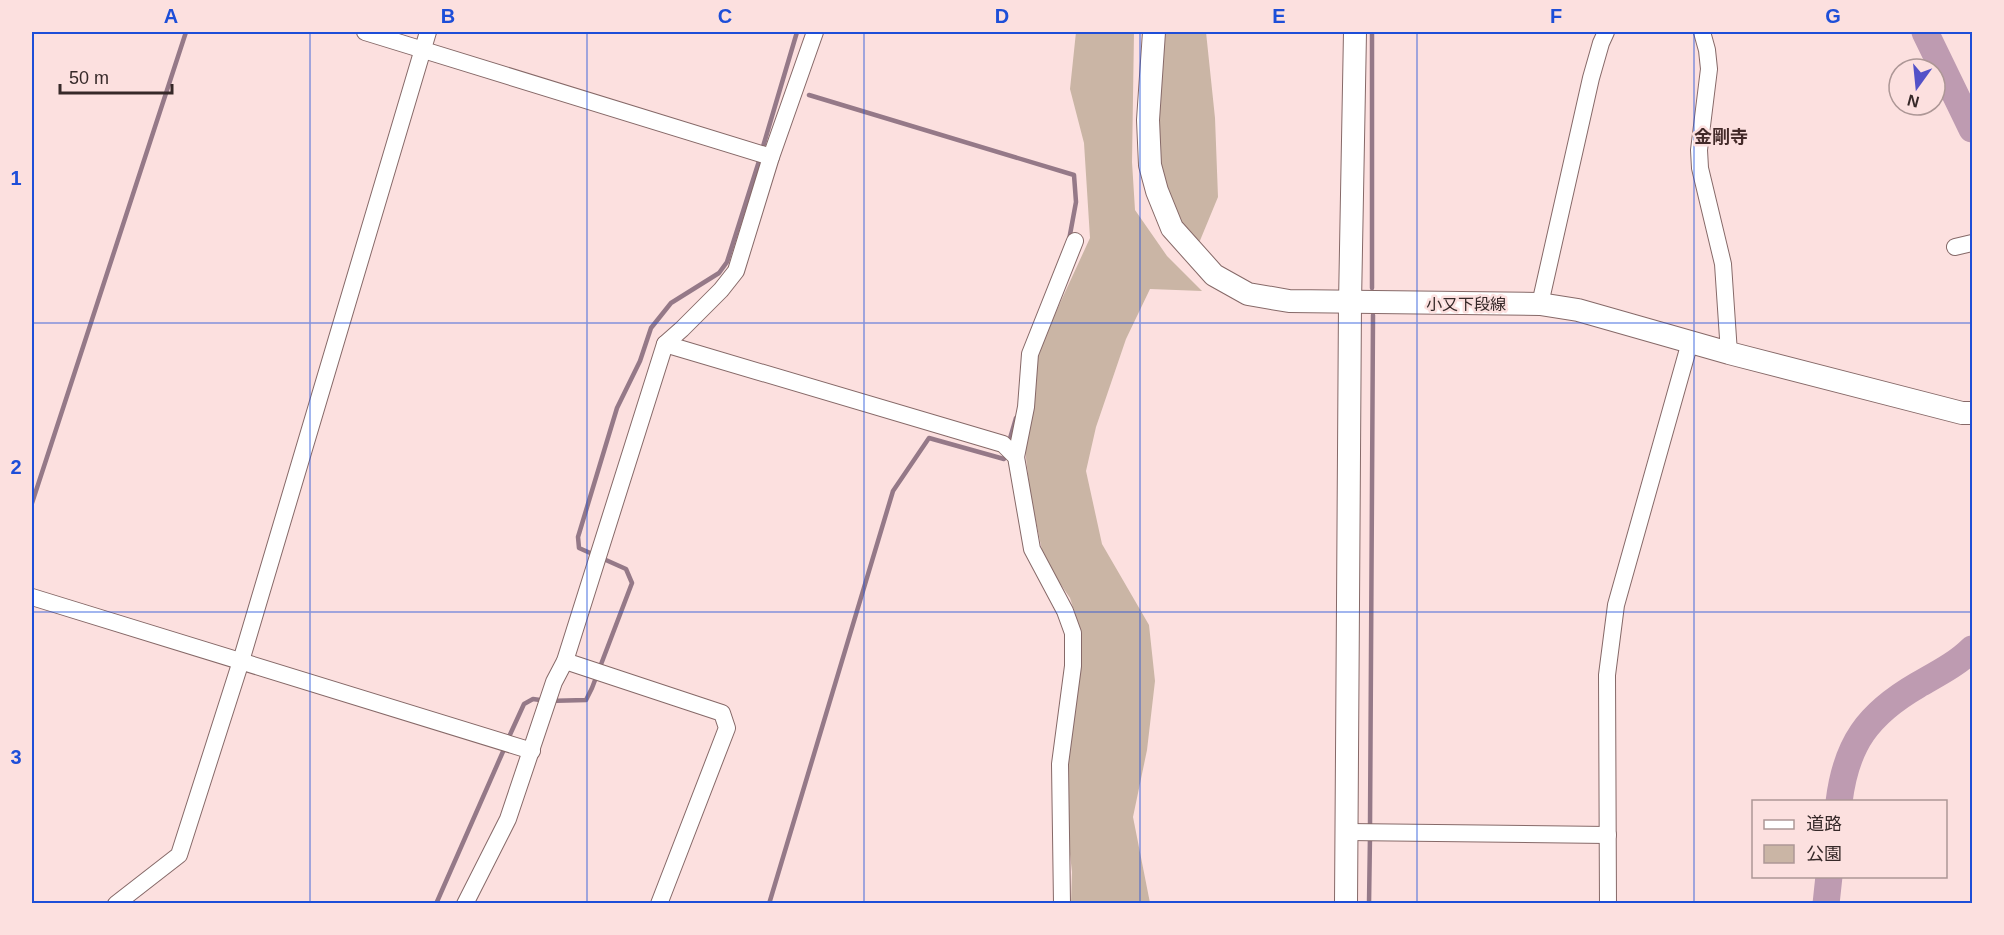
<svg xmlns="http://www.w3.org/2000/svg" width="2004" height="935" font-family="Arial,'Noto Sans JP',sans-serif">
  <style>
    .green { fill: #cab5a5 }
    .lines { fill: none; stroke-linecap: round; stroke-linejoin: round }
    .stream { stroke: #957988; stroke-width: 4.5 }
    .river { stroke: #be9bb1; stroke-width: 27 }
    .street-casing { stroke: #866968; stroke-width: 18 }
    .secondary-casing { stroke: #866968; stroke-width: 24 }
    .street { stroke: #fff; stroke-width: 16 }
    .secondary { stroke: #fff; stroke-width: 22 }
    .grid { fill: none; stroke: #1d4ed8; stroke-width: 1.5; stroke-opacity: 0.55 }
    .labels { text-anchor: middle; stroke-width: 5; stroke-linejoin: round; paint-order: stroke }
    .street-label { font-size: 16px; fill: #362929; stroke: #fce0df }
    .neighbourhood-label { font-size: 18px; font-weight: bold; fill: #432a29; stroke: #fce0df }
    .neatline { fill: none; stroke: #1d4ed8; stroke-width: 2 }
    .grid-label { font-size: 20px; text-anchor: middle; font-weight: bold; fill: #1d4ed8 }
  </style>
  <rect width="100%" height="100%" fill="#fce0df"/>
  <g class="green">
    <polygon points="1076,32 1134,32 1132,162 1135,210 1167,256 1202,291 1150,289 1126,339 1096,427 1086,471 1102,544 1149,625 1155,681 1147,750 1133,817 1150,903 1071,903 1072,872 1065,809 1066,758 1079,679 1082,634 1070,598 1044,560 1030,493 1025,449 1037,353 1090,238 1084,143 1070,89"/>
    <path d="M1160 32H1206L1215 118 1218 197 1199 243C1191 235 1179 225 1174 215 1150 161 1158 90 1160 32Z"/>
  </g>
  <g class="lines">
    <g class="stream">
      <polyline points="809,95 1074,175 1076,202 1069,240"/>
      <polyline points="762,150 797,32"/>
      <polyline points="1372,288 1372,32"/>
      <polyline points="1009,442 1016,418"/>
      <polyline points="32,503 186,32"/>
      <polyline points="508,739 524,704 533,699 547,701 586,700 592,688 632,583 626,569 579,548 578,537 617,408 640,361 651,328 671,303 719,273 727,262 760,158"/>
      <polyline points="1370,828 1373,315"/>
      <polyline points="436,904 505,747"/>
      <polyline points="769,904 893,491 929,438 1004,459"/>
      <polyline points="1369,904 1370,836"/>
    </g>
    <g class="river">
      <polyline points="1925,32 1972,129"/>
      <path d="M1839 802C1846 744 1868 714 1918 685 1937 674 1957 664 1972 649"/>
      <polyline points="1826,904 1829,876"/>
    </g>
    <g class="street-casing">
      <g id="street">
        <polyline points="365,32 771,157"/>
        <polyline points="1702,32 1707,50 1709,69 1699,150 1700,168 1723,264 1729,353"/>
        <polyline points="1955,247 1972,243"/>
        <polyline points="1540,304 1591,78 1601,43 1606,32"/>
        <polyline points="665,344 1003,444 1016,457 1032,549 1065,611 1073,633 1073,666 1060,764 1062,904"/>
        <polyline points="1016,457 1026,407 1030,354 1075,241"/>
        <polyline points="32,597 532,751"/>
        <polyline points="565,661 722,713 727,728 659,904"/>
        <polyline points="1347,832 1608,835"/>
        <polyline points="116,904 179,855 241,661 428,32"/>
        <polyline points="465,904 508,819 554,682 565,661 665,344 682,329 721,290 736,271 771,157 815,32"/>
        <polyline points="1608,904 1607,675 1616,605 1690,342"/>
      </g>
    </g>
    <g class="secondary-casing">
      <g id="secondary">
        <polyline points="1154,32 1148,120 1150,165 1157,191 1172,228 1214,275 1248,294 1289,301 1540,304 1578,310 1729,353 1962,413 1972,413"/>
        <polyline points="1346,904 1350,303 1355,32"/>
      </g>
    </g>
    <use href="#street" class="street"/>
    <use href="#secondary" class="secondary"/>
  </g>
  <path class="grid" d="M310 32V904M587 32V904M864 32V904M1140 32V904M1417 32V904M1694 32V904M32 323H1972M32 612H1972"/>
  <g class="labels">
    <g class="street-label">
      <text x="1466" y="310">小又下段線</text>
    </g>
    <g class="neighbourhood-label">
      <text x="1721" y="143">金剛寺</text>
    </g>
  </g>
  <rect width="2004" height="935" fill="none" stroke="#fce0df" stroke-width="66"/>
  <rect x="1752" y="800" width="195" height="78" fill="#fce0df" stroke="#ad9796" stroke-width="1.5"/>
  <rect x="1764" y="820" width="30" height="9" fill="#ffffff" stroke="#ad9796" stroke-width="1.5"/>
  <text x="1806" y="830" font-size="18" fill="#362929">道路</text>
  <rect x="1764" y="845" width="30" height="18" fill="#cab5a5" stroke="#ad9796" stroke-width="1.5"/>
  <text x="1806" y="860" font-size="18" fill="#362929">公園</text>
  <g transform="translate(1917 87) rotate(195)"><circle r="28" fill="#fce0df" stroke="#ad9796" stroke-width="1.5"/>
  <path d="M0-4.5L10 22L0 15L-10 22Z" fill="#5351c8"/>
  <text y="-9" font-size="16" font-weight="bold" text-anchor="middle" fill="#362929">N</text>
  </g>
  <path d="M60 84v9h112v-9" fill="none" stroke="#362929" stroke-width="3"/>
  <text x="69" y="84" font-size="18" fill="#362929" stroke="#fce0df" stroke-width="4.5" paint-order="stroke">50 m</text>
  <rect x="33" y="33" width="1938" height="869" class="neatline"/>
  <g class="grid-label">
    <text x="171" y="23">A</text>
    <text x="448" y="23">B</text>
    <text x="725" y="23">C</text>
    <text x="1002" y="23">D</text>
    <text x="1279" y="23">E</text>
    <text x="1556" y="23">F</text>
    <text x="1833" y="23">G</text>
    <text x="16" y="185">1</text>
    <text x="16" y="474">2</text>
    <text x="16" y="764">3</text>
  </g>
</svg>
